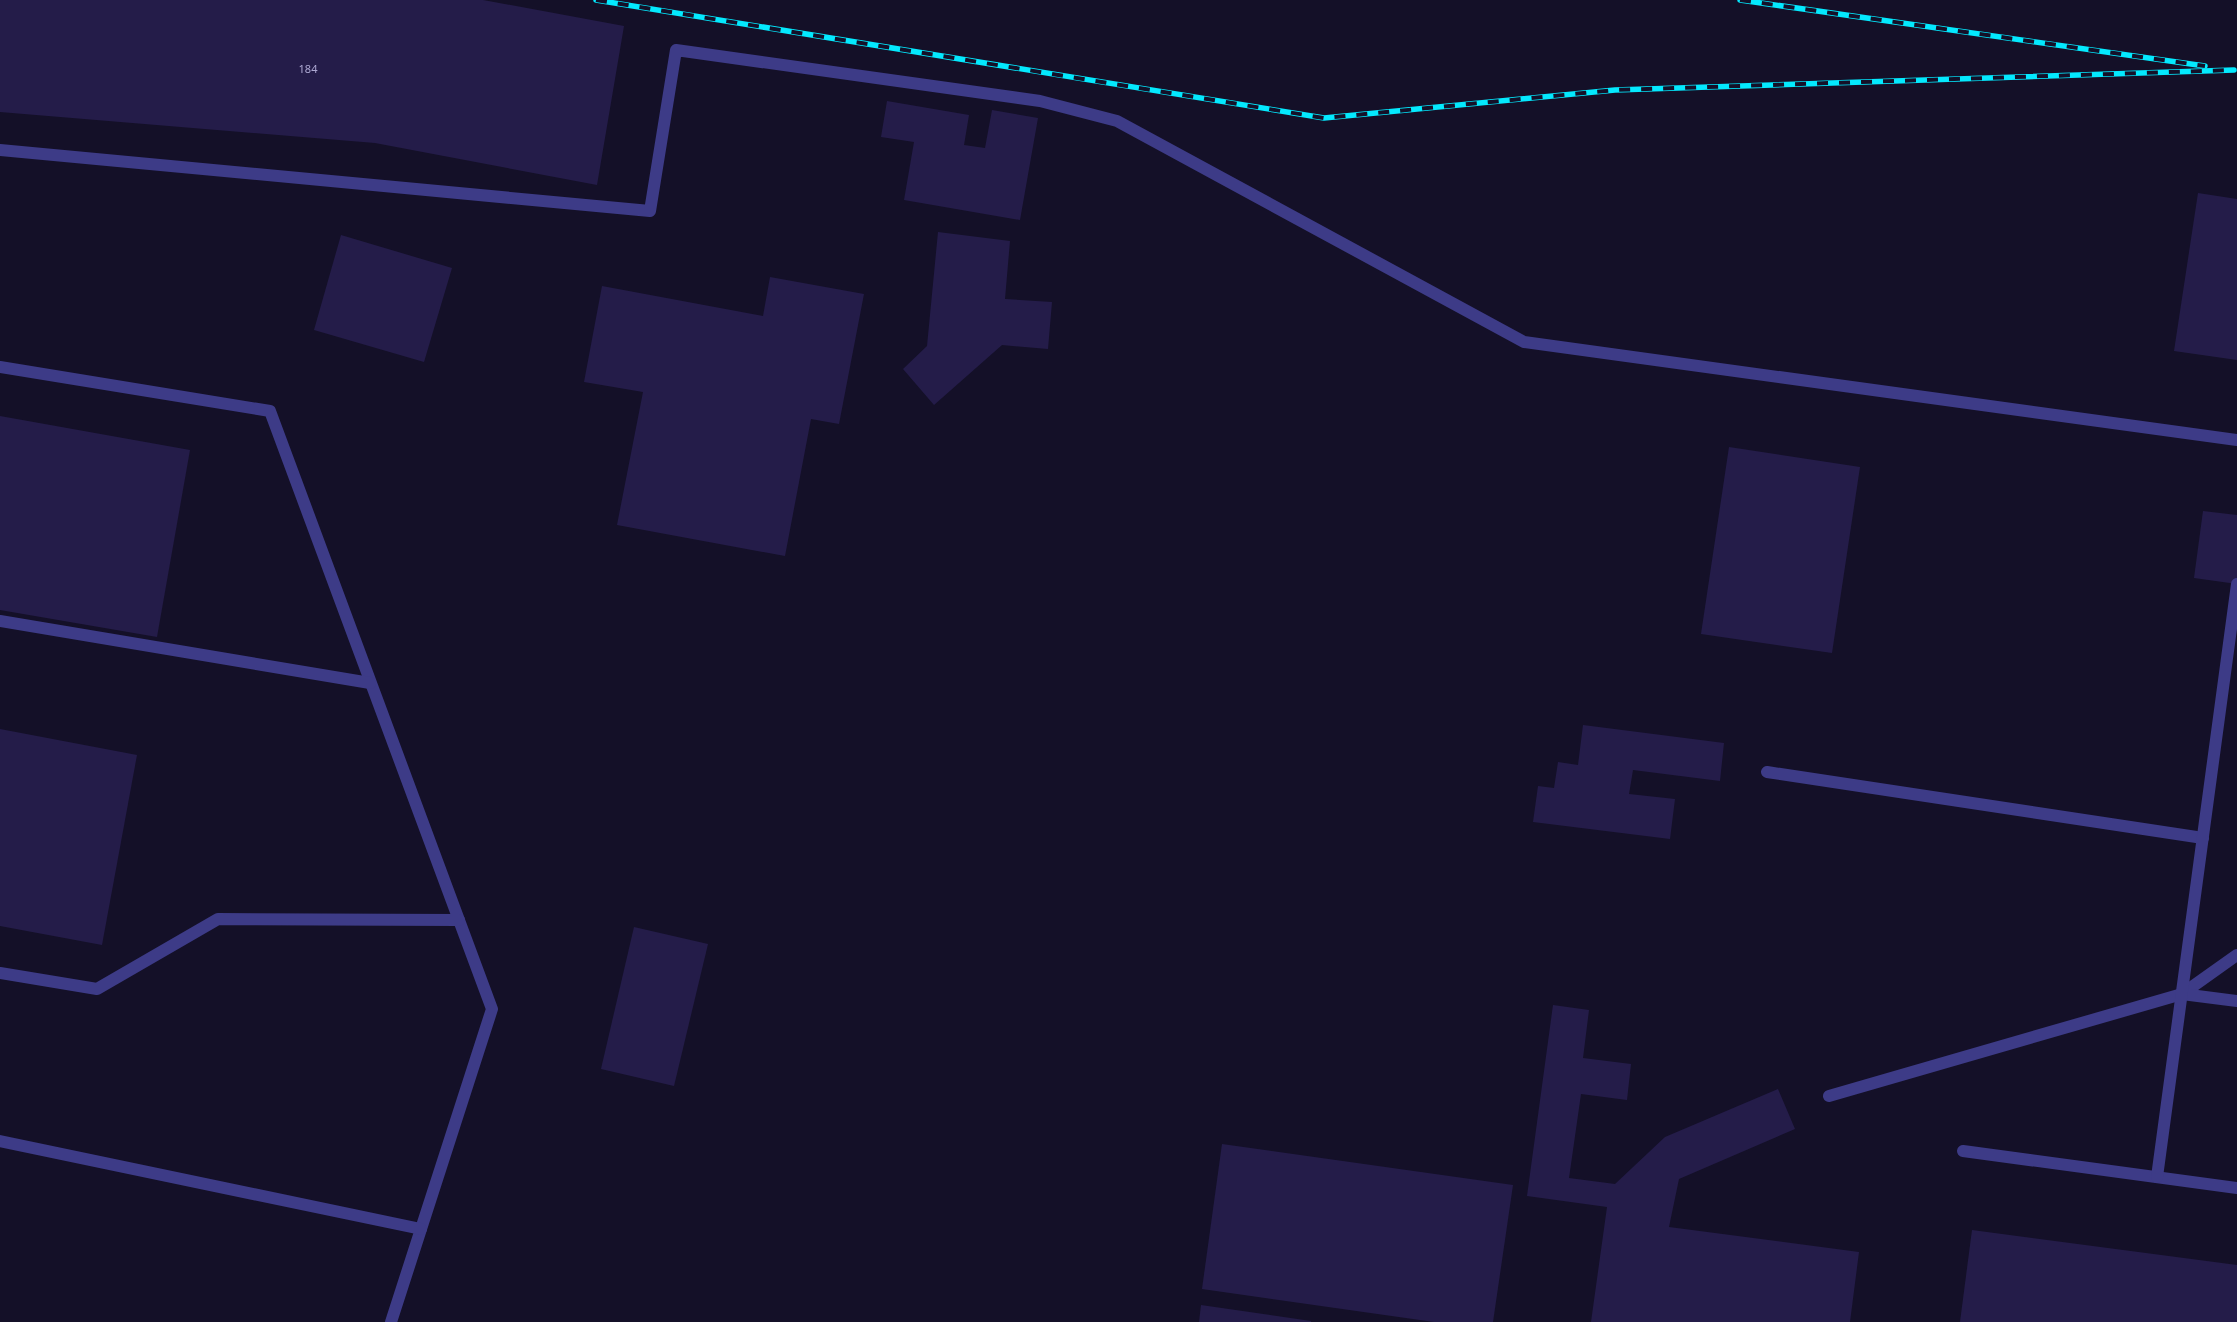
<svg xmlns="http://www.w3.org/2000/svg" width="2237" height="1322" font-family="'Noto Sans',sans-serif">
  <style>
    .building { fill: #241c49 }
    .lines { fill: none; stroke-linecap: round; stroke-linejoin: round }
    .minor { stroke: #3d3b87; stroke-width: 12 }
    .rail-casing { stroke: #04e9fe; stroke-width: 5.5 }
    .rail { stroke: #141028; stroke-width: 4; stroke-dasharray: 11; stroke-linecap: butt }
    .labels { text-anchor: middle; stroke-width: 5; stroke-linejoin: round; paint-order: stroke }
    .number-label { font-size: 11px; fill: #ada8d2 }
  </style>
  <rect width="100%" height="100%" fill="#141028"/>
  <g class="building">
    <polygon points="0,0 483,0 624,26 597,185 375,143 0,112"/>
    <polygon points="887,101 969,115 964,145 985,148 992,110 1038,118 1020,220 904,200 914,142 881,137"/>
    <polygon points="2198,193 2237,199 2237,360 2174,351"/>
    <polygon points="938,232 1010,241 1005,299 1052,302 1048,349 1002,345 934,405 903,369 927,346"/>
    <polygon points="341,235 452,268 424,362 314,330"/>
    <polygon points="770,277 864,294 839,424 811,419 785,556 617,525 643,392 584,382 602,286 763,316"/>
    <polygon points="0,416 190,450 157,637 0,610"/>
    <polygon points="1729,447 1860,467 1832,653 1701,634"/>
    <polygon points="2203,511 2237,515 2237,584 2194,578"/>
    <polygon points="1583,725 1724,743 1720,781 1633,770 1629,794 1675,799 1670,839 1533,822 1538,786 1554,788 1558,762 1578,765"/>
    <polygon points="0,729 137,755 102,945 0,926"/>
    <polygon points="634,927 708,944 674,1086 601,1069"/>
    <polygon points="1553,1005 1589,1010 1583,1058 1631,1064 1627,1100 1581,1094 1569,1178 1615,1184 1665,1137 1778,1089 1795,1129 1679,1179 1669,1227 1859,1252 1850,1322 1591,1322 1607,1207 1527,1196"/>
    <polygon points="1222,1144 1513,1185 1493,1322 1434,1322 1202,1289"/>
    <polygon points="1972,1230 2237,1265 2237,1322 1960,1322"/>
    <polygon points="1201,1305 1311,1321 1311,1322 1199,1322"/>
  </g>
  <g class="lines">
    <g class="minor">
      <polyline points="0,150 650,211 676,50 1040,101 1117,121 1524,342 2237,440"/>
      <polyline points="0,367 270,411 492,1009 391,1322"/>
      <polyline points="0,621 370,683"/>
      <polyline points="1767,772 2203,838"/>
      <polyline points="0,973 97,989 218,919 459,920"/>
      <polyline points="2182,994 2237,955"/>
      <polyline points="1829,1096 2182,994 2237,1001"/>
      <polyline points="0,1141 421,1229"/>
      <polyline points="1963,1151 2237,1188"/>
      <polyline points="2157,1177 2237,584"/>
    </g>
    <g class="rail-casing">
      <g id="rail">
        <polyline points="596,0 1324,118 1615,90 2234,70"/>
        <polyline points="1740,0 2205,66"/>
      </g>
    </g>
    <use href="#rail" class="rail"/>
  </g>
  <g class="labels">
    <g class="number-label">
      <text x="308" y="73">184</text>
    </g>
  </g>
</svg>
